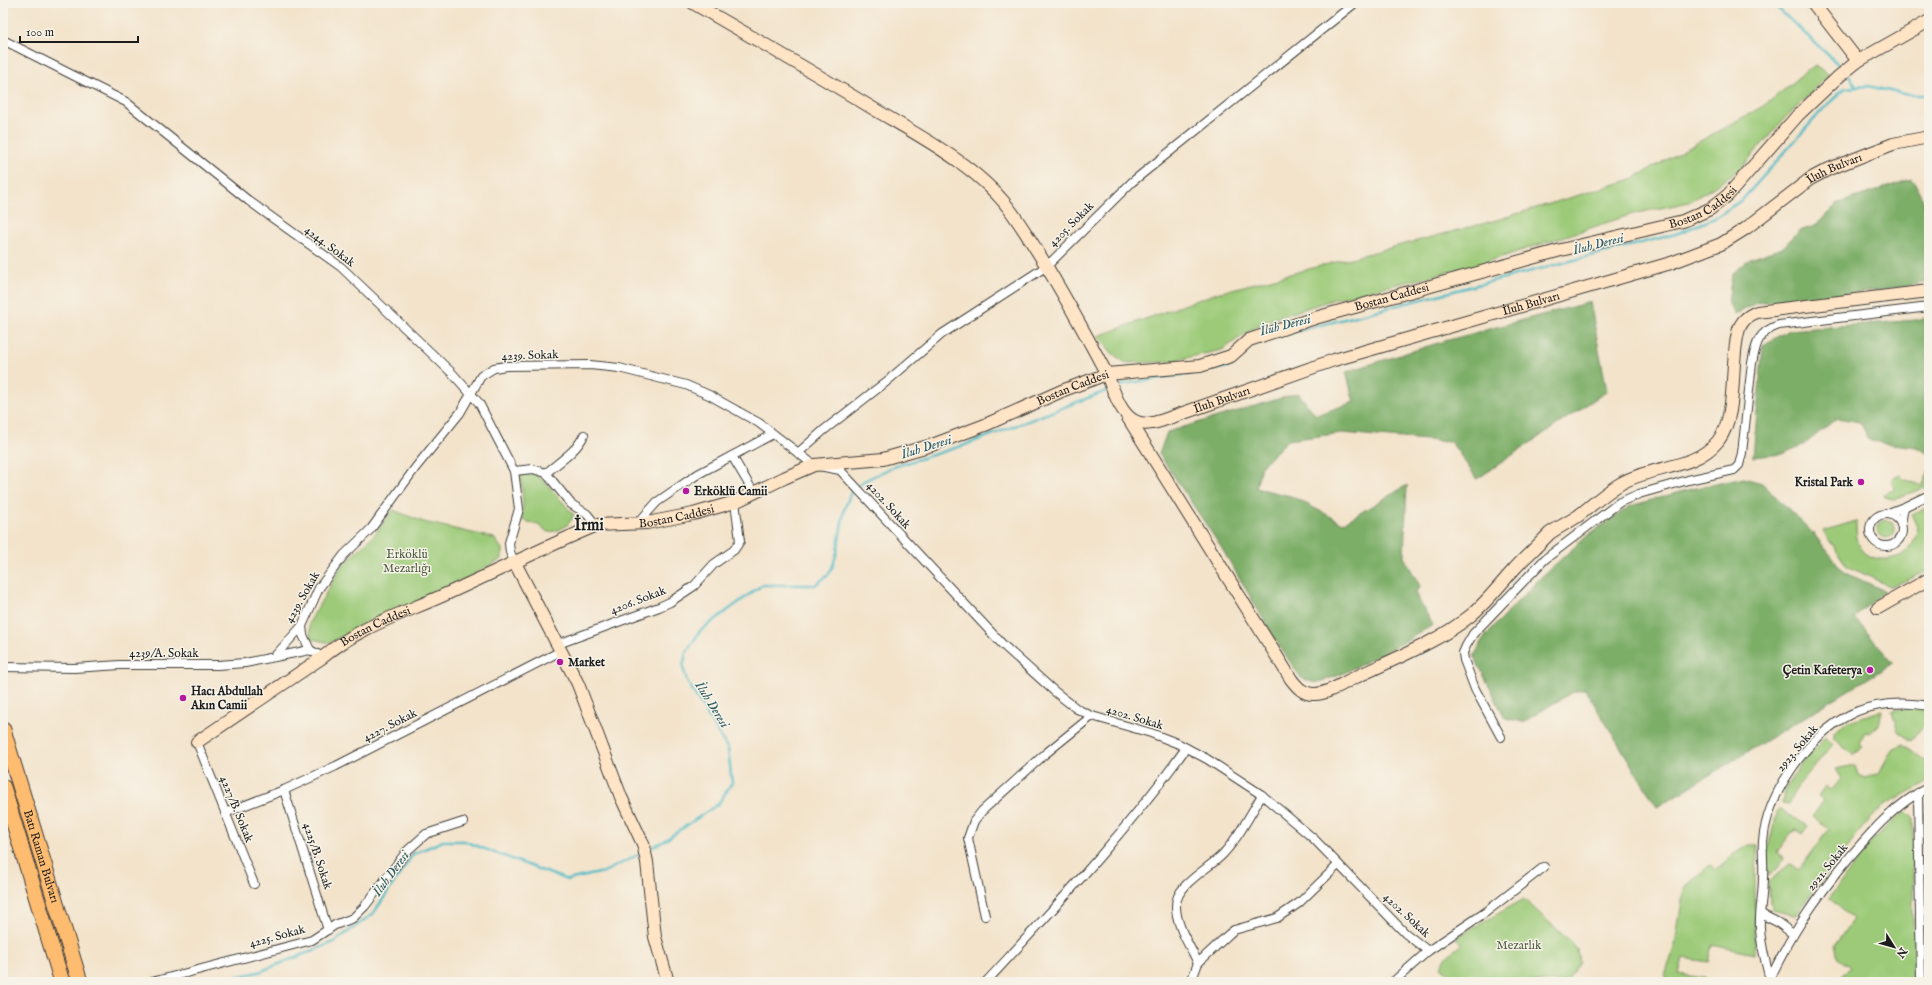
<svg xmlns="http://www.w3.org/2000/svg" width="1932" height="985" font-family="'IM FELL English',serif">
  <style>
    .green { fill: #9cca78; stroke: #5c734a }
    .forest { fill: #7dae68; stroke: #4c6542 }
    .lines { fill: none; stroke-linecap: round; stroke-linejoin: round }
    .stream { stroke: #4cbac6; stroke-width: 2.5 }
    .street-casing { stroke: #3c3a36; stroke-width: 10 }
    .secondary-casing { stroke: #3c3a36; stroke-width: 14 }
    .highway-casing { stroke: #3c3a36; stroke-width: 17 }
    .street { stroke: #fff; stroke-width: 8 }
    .secondary { stroke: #ffe4c6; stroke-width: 12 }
    .highway { stroke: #febc70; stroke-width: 15 }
    .poi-dot { fill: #b5179e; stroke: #f7f3e8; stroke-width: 1.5 }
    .labels { text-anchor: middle; stroke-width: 3; stroke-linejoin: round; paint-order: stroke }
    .street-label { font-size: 12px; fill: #1c1c1c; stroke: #f7f3e8 }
    .poi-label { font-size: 12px; font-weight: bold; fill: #1c1c1c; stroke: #f7f3e8; text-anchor: start }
    .park-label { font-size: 12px; fill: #49593c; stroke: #f7f3e8 }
    .water-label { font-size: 13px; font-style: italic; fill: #2f5b60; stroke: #f7f3e8 }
    .district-label { font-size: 16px; font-weight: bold; fill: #1c1c1c; stroke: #f7f3e8 }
  </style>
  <rect width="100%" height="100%" fill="#f7f3e8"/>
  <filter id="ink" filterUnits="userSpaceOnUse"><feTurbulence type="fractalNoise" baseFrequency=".025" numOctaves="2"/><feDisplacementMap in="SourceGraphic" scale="8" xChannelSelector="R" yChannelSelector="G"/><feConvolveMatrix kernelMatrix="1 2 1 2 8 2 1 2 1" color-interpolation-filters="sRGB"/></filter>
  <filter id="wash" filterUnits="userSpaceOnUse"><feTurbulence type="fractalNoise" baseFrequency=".012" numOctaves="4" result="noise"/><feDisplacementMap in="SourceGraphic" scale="16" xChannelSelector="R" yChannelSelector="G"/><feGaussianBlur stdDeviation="0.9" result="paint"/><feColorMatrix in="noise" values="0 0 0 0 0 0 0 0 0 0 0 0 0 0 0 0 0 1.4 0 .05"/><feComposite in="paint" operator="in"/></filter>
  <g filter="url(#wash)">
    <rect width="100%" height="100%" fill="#f3e3cb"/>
    <g class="green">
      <polygon points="1815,65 1829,75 1785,118 1743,166 1719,184 1689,202 1633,214 1477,265 1335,299 1263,322 1222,350 1167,362 1125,363 1112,353 1098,336 1217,293 1493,221 1632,179 1765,105"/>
      <polygon points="1929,471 1929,486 1894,499 1884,497 1883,494 1894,490 1892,479 1900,475 1904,479 1922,486"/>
      <path d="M525 472 535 474 547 484 574 515C569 526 561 531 548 532L538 525 522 520 523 502 521 476Z"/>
      <path d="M1929 507V570L1891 587 1847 566 1823 531 1856 521C1856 530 1856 540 1861 548 1872 565 1900 561 1911 547 1914 542 1916 534 1918 529L1911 514Z"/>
      <polygon points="393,510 424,522 494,538 502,549 502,559 417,604 364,623 331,643 311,639 309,623 340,568 375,534"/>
      <circle cx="1886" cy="529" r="9"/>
      <polygon points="1899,709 1929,710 1929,721 1927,721 1911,741 1898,731 1892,711"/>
      <polygon points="1882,710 1879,725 1870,733 1865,732 1859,743 1862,746 1853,755 1834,739 1834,732 1844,723"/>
      <path d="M1825 737 1833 744 1797 787 1788 804 1782 803C1786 777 1809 756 1825 737Z"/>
      <polygon points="1904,744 1925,761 1929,760 1929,781 1884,805 1863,827 1795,915 1771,910 1768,881 1790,864 1799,870 1829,829 1812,817 1824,800 1818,796 1825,786 1830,790 1841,779 1835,769 1855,765 1858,775 1865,778 1879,773 1892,749"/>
      <path d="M1929 802V846L1927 849 1929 870 1924 874C1923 851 1919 824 1929 802Z"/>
      <path d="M1778 810H1781L1808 826 1802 834 1796 830 1792 832 1777 852 1783 859C1780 865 1774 873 1767 875V851Z"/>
      <polygon points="1904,812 1907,812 1913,818 1913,919 1916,982 1838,982 1850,967 1838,958 1835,945 1853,919 1829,898 1875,837"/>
      <polygon points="1748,845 1758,845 1755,870 1755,954 1712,945 1708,962 1683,958 1679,974 1709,979 1708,982 1672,982 1665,976 1675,944 1684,888 1710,865 1715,871 1731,856"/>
      <polygon points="1524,899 1577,948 1579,963 1566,982 1460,982 1441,967 1446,957 1462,944 1455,938"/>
    </g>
    <g class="forest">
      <path d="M1911 179C1932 201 1929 251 1929 282L1883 290 1756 303 1735 315 1728 302 1732 274 1750 259 1782 248 1799 231 1815 226 1837 204Z"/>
      <polygon points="1590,302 1607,391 1477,479 1451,442 1342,433 1288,440 1261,466 1256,488 1291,496 1343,523 1407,485 1404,557 1420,586 1415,593 1433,625 1392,649 1340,675 1315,683 1301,678 1280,647 1221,547 1159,454 1167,432 1298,393 1316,415 1354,402 1346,372 1441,342"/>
      <polygon points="1929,317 1929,454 1916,447 1870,441 1860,422 1837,418 1805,444 1782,454 1753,457 1763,345 1789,330 1916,320"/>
      <polygon points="1744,478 1762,483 1813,533 1844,572 1885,591 1854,617 1893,663 1657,807 1585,689 1571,693 1523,722 1505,718 1474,656 1486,635 1540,578 1588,535 1630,506 1687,490"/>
    </g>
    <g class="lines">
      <g class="stream">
        <polyline points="1772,3 1840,66"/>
        <polyline points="1849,75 1856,87"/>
        <polyline points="1282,335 1676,234 1715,218 1743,199 1824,108 1845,88 1868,86 1908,95 1929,95"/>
        <polyline points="1202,371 1232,366 1238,357"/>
        <polyline points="1116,388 1125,384 1197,372"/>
        <polyline points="648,849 661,843 718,804 732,783 728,749 687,681 683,667 686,653 700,631 762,585 815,585 827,576 832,568 837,552 844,510 851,492 864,481 890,468 965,445 1109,390"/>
        <polyline points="212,982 259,972 334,942 373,914 413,854 443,841 464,841 567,880 604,872 642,853"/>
      </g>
    </g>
  </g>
  <g filter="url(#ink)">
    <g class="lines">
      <g class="street-casing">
        <g id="street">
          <polyline points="3,40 126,102 249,201 341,267 452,373 479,403 514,471 519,509 509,543 510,552 515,563"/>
          <polyline points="798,453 824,430 886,382 942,334 1047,266 1132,182 1355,3"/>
          <polyline points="732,456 754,493"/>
          <polyline points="514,471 533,469 546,473 571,504 587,514 596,525"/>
          <path d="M546 473C559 462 577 451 584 435"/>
          <polyline points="1904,507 1929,495"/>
          <circle cx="1886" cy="530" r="16"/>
          <polyline points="1886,514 1904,507 1901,524"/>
          <polyline points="638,523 657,502 673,491 698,474 773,434"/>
          <polyline points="302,626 303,635 310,650"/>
          <polyline points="558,644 659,607 670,602 694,586 714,564 734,550 740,541 735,502"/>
          <polyline points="274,657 302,626 319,588 344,555 371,529 416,467 460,413 481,376 494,368 506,366 590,365 619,368 686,385 709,395 759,423 814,465 840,470 1003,645 1054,691 1077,709 1092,716 1151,733 1179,744 1207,759 1262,795 1314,839 1405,933 1428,951"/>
          <polyline points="3,667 74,668 120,665 218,665 245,663 310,650 323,657"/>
          <path d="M1501 737 1475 689 1464 660 1463 653 1466 646 1473 634 1545 559 1620 502 1639 494 1688 480 1734 470 1739 465 1742 453 1752 363C1756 343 1758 332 1779 325L1929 307"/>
          <polyline points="197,742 254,884"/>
          <polyline points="284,790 328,930"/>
          <polyline points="1918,793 1921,982"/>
          <polyline points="225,813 284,790 336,766 561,651"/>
          <polyline points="1761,914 1777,922 1793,934"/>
          <polyline points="985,916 968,838 974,821 982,811 1045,754 1092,716"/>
          <path d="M1198 963C1190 946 1176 926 1176 906 1175 885 1210 868 1223 854 1239 837 1250 815 1262 795"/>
          <path d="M1770 980C1766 964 1761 946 1760 929 1759 912 1763 895 1763 878 1764 866 1762 853 1763 841 1767 794 1807 737 1849 715 1872 703 1904 701 1929 706"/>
          <path d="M1769 981C1791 934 1815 899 1848 859 1872 831 1895 804 1929 787"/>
          <polyline points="152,982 312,940 335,925 353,918 365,906 407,851 426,834 463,822"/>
          <path d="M986 982C1056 906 1126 832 1186 748"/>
          <polyline points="1191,982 1198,963 1229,934 1234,930 1277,918 1299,903 1338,865"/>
          <polyline points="1393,982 1428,951 1486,912 1544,867"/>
        </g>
      </g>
      <g class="secondary-casing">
        <g id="secondary">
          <path id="s1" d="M693 3C752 37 811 71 869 106 917 135 980 166 1013 214 1047 263 1076 316 1104 369 1113 385 1117 410 1133 420 1145 428 1160 421 1172 417L1334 360 1671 263 1721 244 1745 229 1810 179 1829 169 1893 144 1929 137"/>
          <polyline points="1813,3 1858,61"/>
          <path d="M1127 416 1291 679C1297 687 1304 695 1315 694 1328 694 1343 683 1354 678 1392 660 1438 642 1470 616 1492 598 1508 573 1529 554 1536 547 1543 540 1550 533 1559 527 1569 522 1578 516 1592 505 1605 493 1620 484 1649 466 1695 470 1718 441 1739 414 1729 361 1739 329 1742 320 1749 315 1757 312L1929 291"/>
          <polyline points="515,563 578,684 621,797 643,844 647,862 655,937 668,982"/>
          <polyline points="1878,608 1929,579"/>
          <path id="s2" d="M197 742 323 657C358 627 402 614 444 595 493 573 541 549 590 528L596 525 647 523 693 514 735 502 784 478 814 465 883 459 932 445 985 425 1064 390 1107 374 1200 366 1231 356 1249 340 1315 318 1561 250 1683 221 1710 209 1728 195 1798 115 1837 78 1858 61 1929 21"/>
        </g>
      </g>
      <g class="highway-casing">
        <g id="highway">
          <path id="s3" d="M3 730 80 982"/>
          <polyline points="3,787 62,982"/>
        </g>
      </g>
      <use href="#street" class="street"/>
      <use href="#secondary" class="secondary"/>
      <use href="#highway" class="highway"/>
    </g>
  </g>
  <g class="poi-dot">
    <circle cx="1861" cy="482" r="4"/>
    <circle cx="686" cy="491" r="4"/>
    <circle cx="560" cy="662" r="4"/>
    <circle cx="1870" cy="670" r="4"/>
    <circle cx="183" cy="698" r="4"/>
  </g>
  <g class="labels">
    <g class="street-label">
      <text dy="4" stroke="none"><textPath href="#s1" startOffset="1378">İluh Bulvarı</textPath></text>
      <text dy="4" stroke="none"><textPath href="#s2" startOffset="1618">Bostan Caddesi</textPath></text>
      <text transform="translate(1071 224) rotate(-45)" y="4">4205. Sokak</text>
      <text transform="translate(330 246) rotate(37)" y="4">4244. Sokak</text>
      <text dy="4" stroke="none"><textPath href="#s2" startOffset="1293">Bostan Caddesi</textPath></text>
      <text dy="4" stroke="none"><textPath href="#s1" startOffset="1042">İluh Bulvarı</textPath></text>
      <text transform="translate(530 355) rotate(-2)" y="4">4239. Sokak</text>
      <text dy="4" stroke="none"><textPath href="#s2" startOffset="957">Bostan Caddesi</textPath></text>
      <text dy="4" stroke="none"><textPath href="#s1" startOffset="718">İluh Bulvarı</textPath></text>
      <text transform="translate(889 505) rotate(48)" y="4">4202. Sokak</text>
      <text dy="4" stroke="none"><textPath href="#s2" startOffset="537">Bostan Caddesi</textPath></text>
      <text transform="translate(302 597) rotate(-60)" y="4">4239. Sokak</text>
      <text transform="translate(638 600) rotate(-21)" y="4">4206. Sokak</text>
      <text dy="4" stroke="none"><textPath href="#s2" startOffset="213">Bostan Caddesi</textPath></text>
      <text x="164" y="657">4239/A. Sokak</text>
      <text transform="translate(1135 717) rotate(17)" y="4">4202. Sokak</text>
      <text transform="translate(390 725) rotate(-27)" y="4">4227. Sokak</text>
      <text transform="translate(1797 748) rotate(-50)" y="4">2923. Sokak</text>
      <text transform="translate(237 809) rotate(68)" y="4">4227/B. Sokak</text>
      <text dy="4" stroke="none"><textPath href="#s3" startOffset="132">Batı Raman Bulvarı</textPath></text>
      <text transform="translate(318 856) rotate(72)" y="4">4225/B. Sokak</text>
      <text transform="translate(1827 867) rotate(-51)" y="4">2921. Sokak</text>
      <text transform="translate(1407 915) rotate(43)" y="4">4202. Sokak</text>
      <text transform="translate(277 936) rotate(-15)" y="4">4225. Sokak</text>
    </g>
    <g class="poi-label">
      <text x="1853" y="486" text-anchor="end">Kristal Park</text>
      <text x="694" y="495">Erköklü Camii</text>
      <text x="568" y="666">Market</text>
      <text x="1862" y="674" text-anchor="end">Çetin Kafeterya</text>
      <text x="191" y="695">Hacı Abdullah<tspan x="191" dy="14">Akın Camii</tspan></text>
    </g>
    <g class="park-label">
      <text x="407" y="558">Erköklü<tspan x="407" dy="14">Mezarlığı</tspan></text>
      <text x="1519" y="949">Mezarlık</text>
    </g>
    <g class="water-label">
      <text transform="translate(1598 243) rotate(-14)" y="5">İluh Deresi</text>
      <text transform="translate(1285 324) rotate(-14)" y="5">İluh Deresi</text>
      <text transform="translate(926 446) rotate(-17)" y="5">İluh Deresi</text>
      <text transform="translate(713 704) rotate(58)" y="5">İluh Deresi</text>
      <text transform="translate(390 873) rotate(-54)" y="5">İluh Deresi</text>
    </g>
    <g class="district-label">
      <text x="589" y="530">İrmi</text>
    </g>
  </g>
  <rect width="1932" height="985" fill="none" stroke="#f7f3e8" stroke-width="16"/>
  <g transform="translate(1894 947) rotate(127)" stroke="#f7f3e8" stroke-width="3" paint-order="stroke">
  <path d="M0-3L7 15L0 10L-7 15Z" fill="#1c1c1c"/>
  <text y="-6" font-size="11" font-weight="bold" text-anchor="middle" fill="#1c1c1c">N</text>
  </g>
  <path d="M20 36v6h118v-6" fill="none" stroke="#1c1c1c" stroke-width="2"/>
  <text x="26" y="36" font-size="12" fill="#1c1c1c" stroke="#f7f3e8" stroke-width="3" paint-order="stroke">100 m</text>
</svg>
